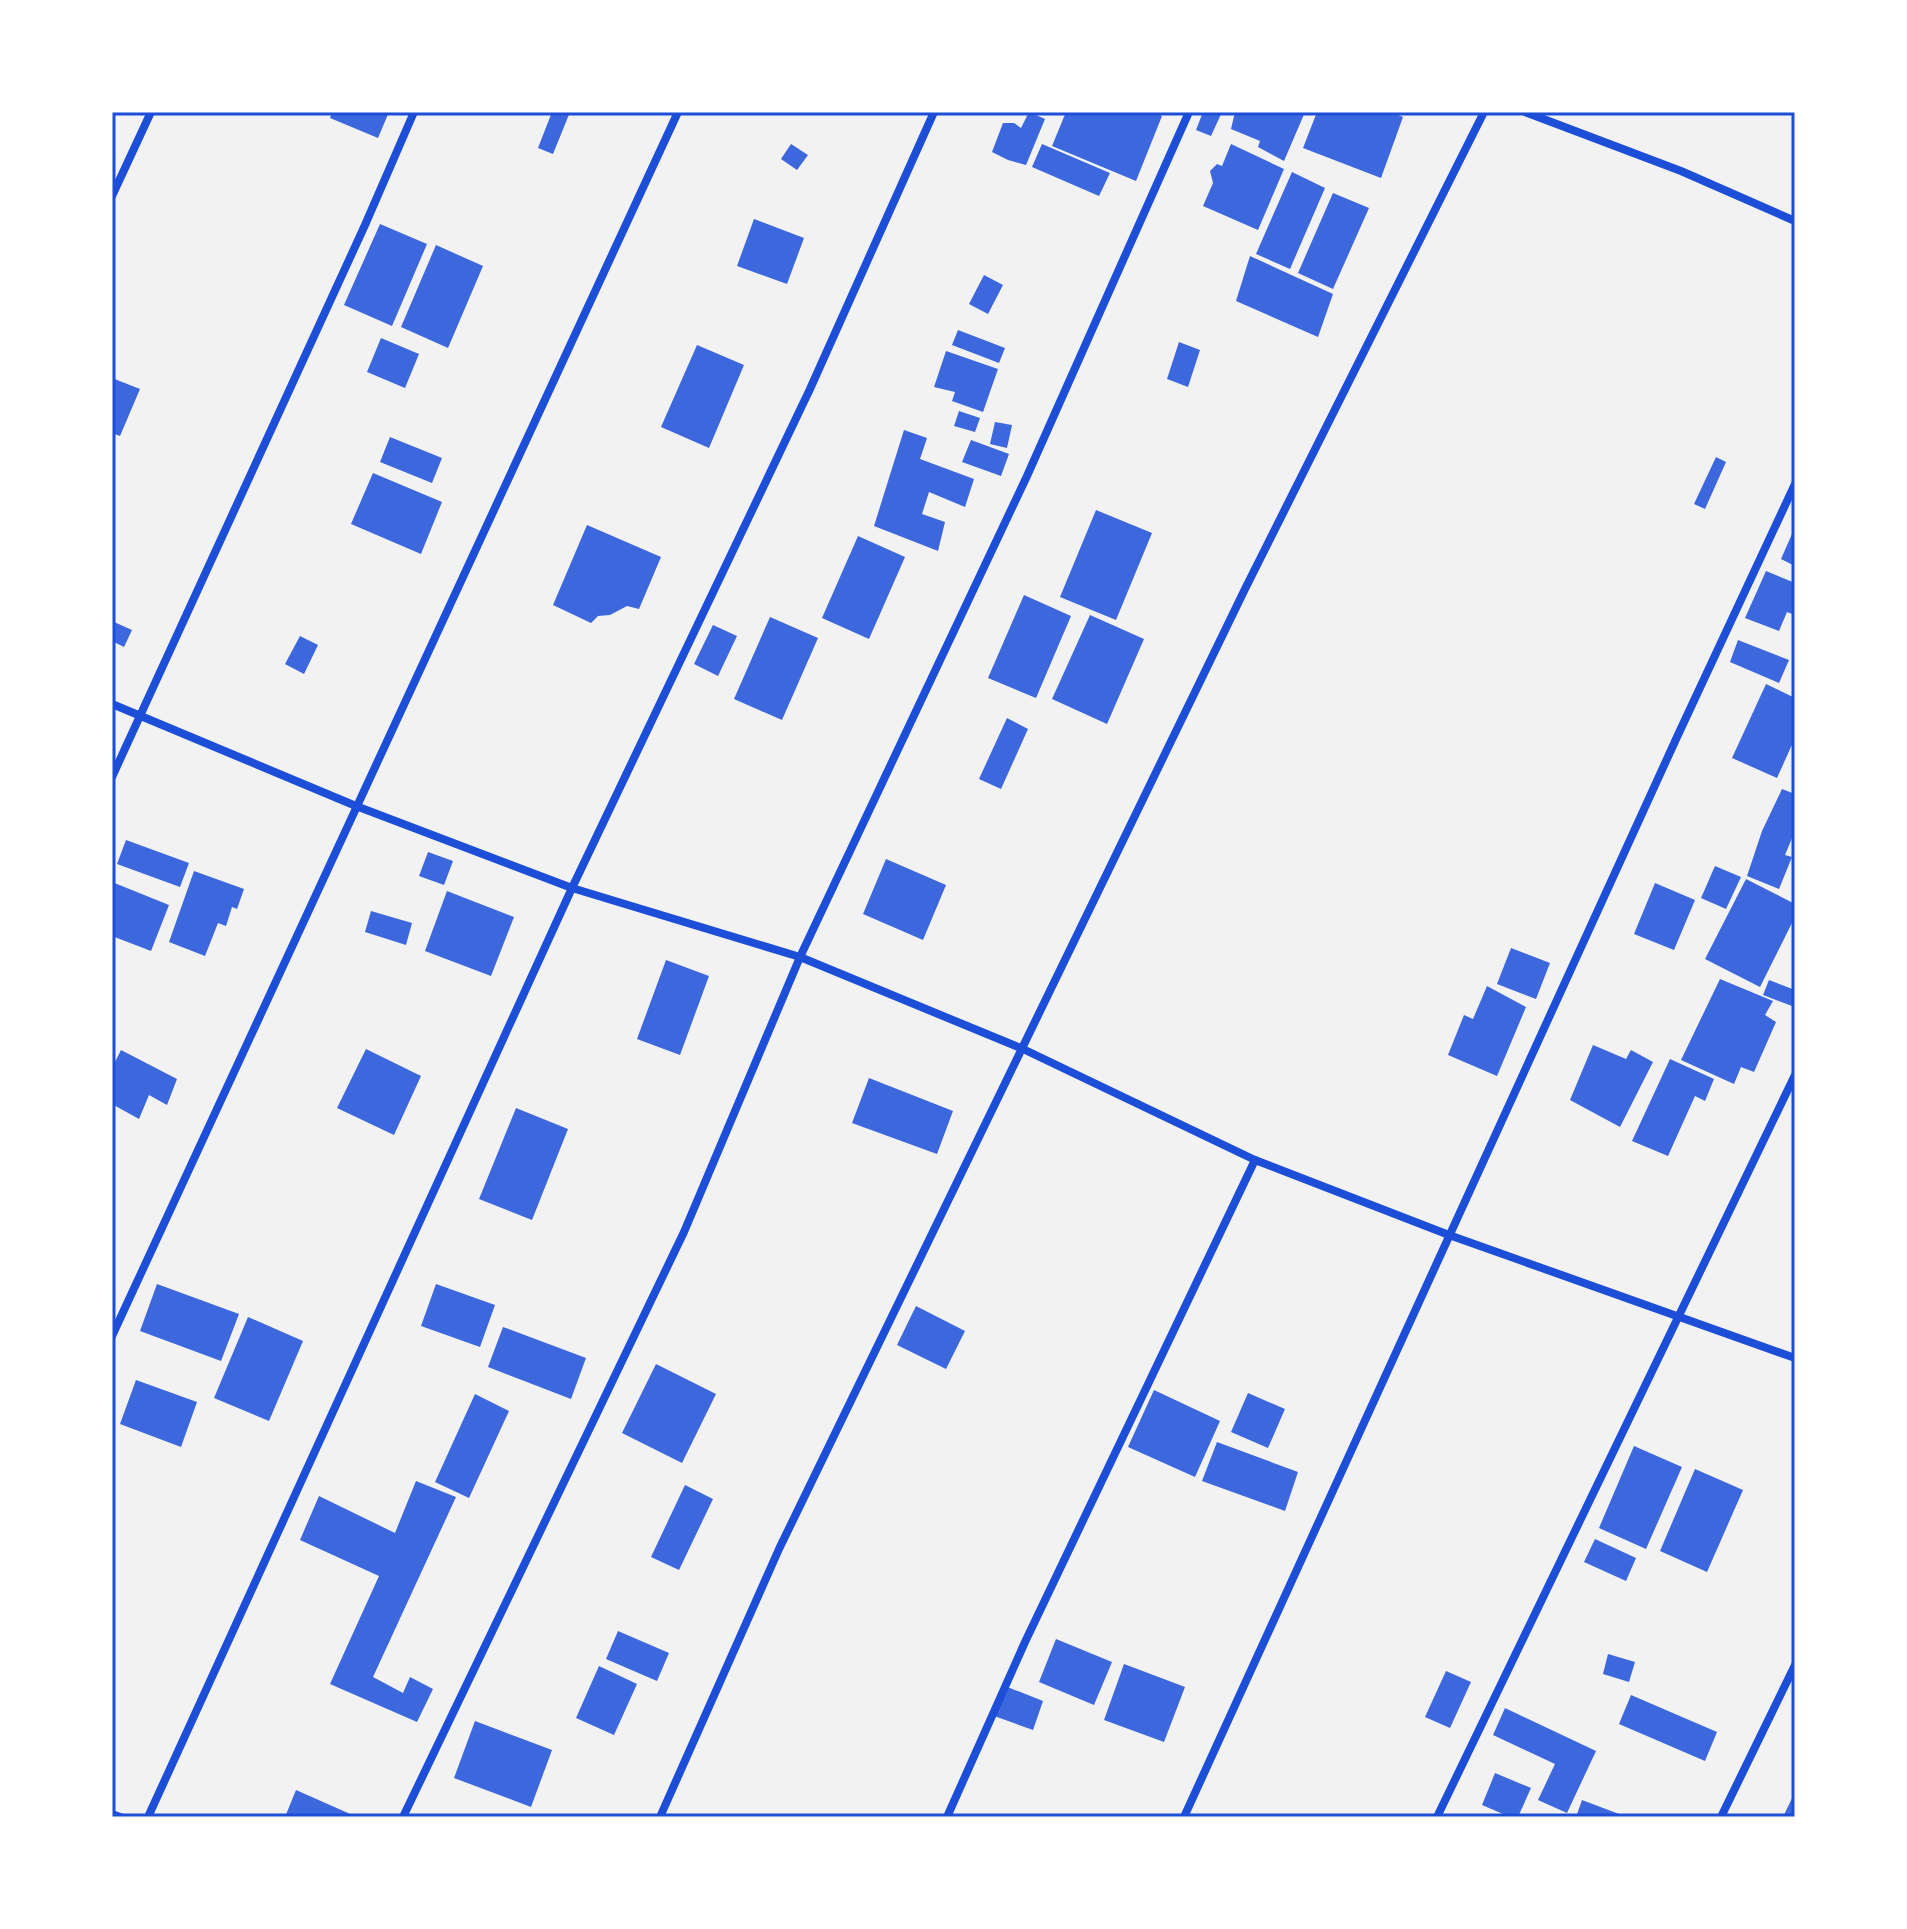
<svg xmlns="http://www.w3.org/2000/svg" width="1907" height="1929" font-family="'Source Sans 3',sans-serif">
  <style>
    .building { fill: #3d67dc }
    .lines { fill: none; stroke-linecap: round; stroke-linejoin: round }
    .minor { stroke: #1d4ed8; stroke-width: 8 }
    .neatline { fill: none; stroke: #1d4ed8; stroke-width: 3 }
  </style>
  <rect width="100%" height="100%" fill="#f2f2f2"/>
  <g class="building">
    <polygon points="332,112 389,112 378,138 330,118"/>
    <polygon points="552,112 570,112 553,154 538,148"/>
    <polygon points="1029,112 1045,119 1026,165 1008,160 992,152 1003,123 1014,123 1021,128"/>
    <polygon points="1066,112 1152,112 1162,116 1136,181 1052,146"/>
    <polygon points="1203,112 1222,112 1211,136 1196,130"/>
    <polygon points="1235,112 1305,112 1284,161 1258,147 1260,141 1231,129"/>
    <polygon points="1317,112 1391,112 1403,117 1381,178 1303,148"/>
    <polygon points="791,144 808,155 797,170 781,159"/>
    <polygon points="1042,144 1110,173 1099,196 1032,167"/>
    <polygon points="1231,144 1284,169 1258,230 1203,206 1213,183 1210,171 1217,164 1222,166"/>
    <polygon points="1292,172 1325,188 1290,269 1256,254"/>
    <polygon points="1333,193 1369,208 1333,289 1298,273"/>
    <polygon points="754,219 804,238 787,284 737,266"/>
    <polygon points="380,224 427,244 392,326 344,305"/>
    <polygon points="436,245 483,266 448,348 401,327"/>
    <polygon points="1250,256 1333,294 1318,337 1236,301"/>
    <polygon points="984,275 1003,285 988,314 969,304"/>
    <polygon points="958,330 1005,348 999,363 952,345"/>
    <polygon points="381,338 419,354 405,388 367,372"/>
    <polygon points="1179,342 1200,350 1188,387 1167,379"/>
    <polygon points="697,345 744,365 709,448 661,427"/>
    <polygon points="946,351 998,369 983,412 952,401 955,392 934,387"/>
    <polygon points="112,378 140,389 120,436 112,433"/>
    <polygon points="959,411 980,418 975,432 954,426"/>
    <polygon points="995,422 1012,425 1007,448 990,444"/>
    <polygon points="904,430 927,438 920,459 974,479 965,507 929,492 922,514 945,522 938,551 874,526"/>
    <polygon points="390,437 442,458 432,483 380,462"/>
    <polygon points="971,440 1009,454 1001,476 962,462"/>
    <polygon points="1716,457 1726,462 1705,509 1694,504"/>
    <polygon points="373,473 442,502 421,554 351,524"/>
    <polygon points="1096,510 1152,533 1116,620 1060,597"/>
    <polygon points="587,525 661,557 639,609 627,606 610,615 598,616 591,623 553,605"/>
    <polygon points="1795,527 1795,566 1781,559"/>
    <polygon points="858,536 905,557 869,639 822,618"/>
    <polygon points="1766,571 1795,583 1795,615 1787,612 1779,631 1745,618"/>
    <polygon points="1024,595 1071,616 1036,698 988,678"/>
    <polygon points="1090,615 1144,639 1107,724 1052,699"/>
    <polygon points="770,617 818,638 782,720 734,699"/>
    <polygon points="112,621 132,630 124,647 112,641"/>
    <polygon points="713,625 737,636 718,676 694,664"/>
    <polygon points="300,636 318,645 304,674 285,664"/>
    <polygon points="1738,640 1789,660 1779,683 1730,662"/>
    <polygon points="1766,684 1795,698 1795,738 1777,778 1732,758"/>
    <polygon points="1007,718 1028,729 1001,789 979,779"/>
    <polygon points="1782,789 1795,794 1795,831 1785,855 1792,857 1779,889 1747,876 1762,831"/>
    <polygon points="126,840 189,863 180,887 117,864"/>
    <polygon points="428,852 453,861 444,885 419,876"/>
    <polygon points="886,859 946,885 923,940 863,914"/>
    <polygon points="1715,866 1741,877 1726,909 1701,898"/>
    <polygon points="194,871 244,889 237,909 232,907 226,926 218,923 205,956 169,942"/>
    <polygon points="1746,879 1795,904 1795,917 1760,987 1705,959"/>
    <polygon points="112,882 169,905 151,951 112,936"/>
    <polygon points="1655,883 1695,900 1674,950 1634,934"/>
    <polygon points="447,891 514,917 491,976 425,951"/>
    <polygon points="371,911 412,923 406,945 365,932"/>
    <polygon points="1511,948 1550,963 1536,999 1497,984"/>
    <polygon points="666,960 709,976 680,1055 637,1039"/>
    <polygon points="1720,979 1773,1001 1765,1015 1776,1022 1754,1072 1741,1067 1734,1084 1681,1060"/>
    <polygon points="1769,980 1795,990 1792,1006 1763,995"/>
    <polygon points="1487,986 1526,1007 1497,1076 1448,1055 1464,1015 1473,1019"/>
    <polygon points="1593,1045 1626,1059 1631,1050 1653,1062 1620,1127 1570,1100"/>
    <polygon points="366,1049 421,1076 394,1135 337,1108"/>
    <polygon points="121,1050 177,1079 167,1105 149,1095 139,1119 112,1104 112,1068"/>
    <polygon points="1670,1059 1714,1079 1705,1101 1695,1096 1668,1156 1632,1141"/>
    <polygon points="869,1078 953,1111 937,1154 852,1123"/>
    <polygon points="516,1108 568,1129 532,1220 479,1199"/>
    <polygon points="157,1284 239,1314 221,1361 140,1331"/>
    <polygon points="436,1284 495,1305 480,1347 421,1326"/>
    <polygon points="916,1306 965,1331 946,1369 897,1345"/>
    <polygon points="248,1317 303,1341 269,1421 214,1398"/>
    <polygon points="503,1327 586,1358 571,1399 488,1367"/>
    <polygon points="656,1364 716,1394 682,1463 622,1433"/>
    <polygon points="136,1380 197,1402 181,1447 120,1424"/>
    <polygon points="1154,1390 1220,1421 1195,1477 1128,1447"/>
    <polygon points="1248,1393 1285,1409 1268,1448 1231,1432"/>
    <polygon points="475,1394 509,1411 469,1498 435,1482"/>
    <polygon points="1217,1442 1298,1472 1285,1511 1202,1481"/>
    <polygon points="1634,1446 1682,1467 1646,1549 1599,1528"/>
    <polygon points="1695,1469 1743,1490 1707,1572 1660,1551"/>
    <polygon points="416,1481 456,1497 373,1677 403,1693 410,1677 433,1689 417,1722 330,1684 379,1576 300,1540 319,1496 395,1533"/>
    <polygon points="685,1485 713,1499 679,1570 651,1557"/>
    <polygon points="1595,1539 1636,1558 1626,1581 1584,1562"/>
    <polygon points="618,1631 669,1653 657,1681 606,1659"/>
    <polygon points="1056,1639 1112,1662 1094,1705 1039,1682"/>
    <polygon points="1608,1654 1635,1662 1629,1682 1603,1674"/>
    <polygon points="1124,1664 1185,1687 1164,1742 1104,1720"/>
    <polygon points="599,1666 637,1684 614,1735 576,1718"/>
    <polygon points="1446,1671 1471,1682 1450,1728 1425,1717"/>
    <polygon points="1005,1686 1043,1701 1033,1730 994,1716"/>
    <polygon points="1631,1695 1717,1732 1705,1761 1619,1724"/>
    <polygon points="1505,1708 1596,1751 1567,1813 1538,1800 1555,1764 1493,1735"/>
    <polygon points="475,1721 552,1750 531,1807 454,1778"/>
    <polygon points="1495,1773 1531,1788 1518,1817 1510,1817 1482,1805"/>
    <polygon points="296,1790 357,1817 285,1817"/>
    <polygon points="1795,1792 1795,1817 1783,1817"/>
    <polygon points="1582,1800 1627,1817 1576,1817"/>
  </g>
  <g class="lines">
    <g class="minor">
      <polyline points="1525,112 1681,171 1795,221"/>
      <polyline points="112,196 151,112"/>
      <polyline points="112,704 356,806 572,888 800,957 1023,1049 1255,1160 1449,1235 1795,1358"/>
      <polyline points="112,777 365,225 414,112"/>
      <polyline points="112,1336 678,112"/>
      <polyline points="112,1814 120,1817"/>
      <polyline points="148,1817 572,888 810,389 934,112"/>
      <polyline points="403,1817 684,1232 800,957 1027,476 1189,112"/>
      <polyline points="660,1817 779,1549 1245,589 1484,112"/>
      <polyline points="947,1817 1025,1642 1255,1160"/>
      <polyline points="1184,1817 1677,737 1795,484"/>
      <polyline points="1437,1817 1795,1075"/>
      <polyline points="1721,1817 1795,1665"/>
    </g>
  </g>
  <rect width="1907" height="1929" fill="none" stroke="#ffffff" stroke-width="228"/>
  <rect x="114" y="114" width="1679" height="1701" class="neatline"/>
</svg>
